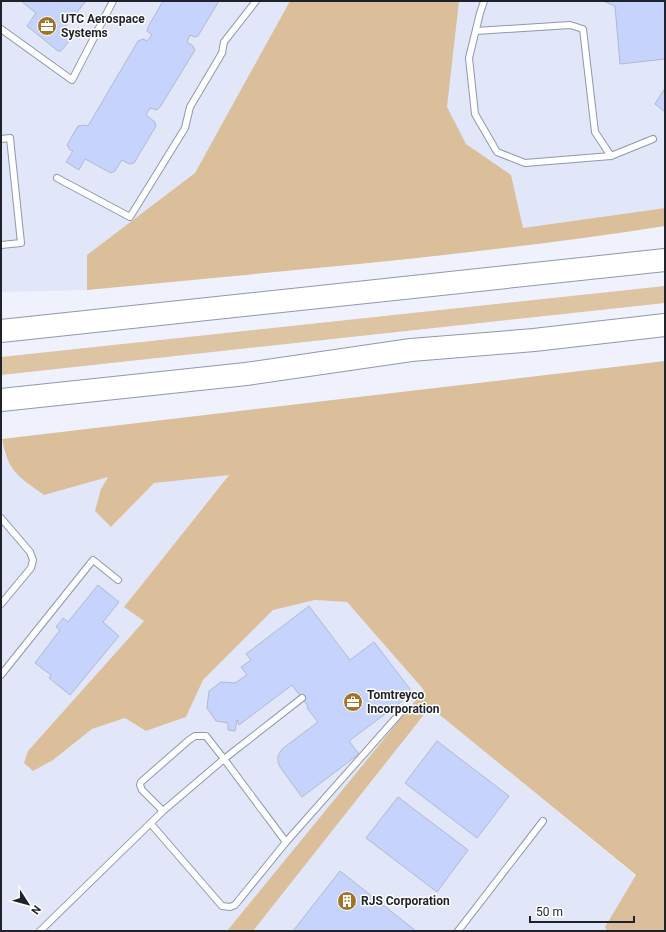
<svg xmlns="http://www.w3.org/2000/svg" width="666" height="932" font-family="Roboto,sans-serif">
  <style>
    .built { fill: #e1e7f9 }
    .green { fill: #ddc4a3 }
    .forest { fill: #dabf9a }
    .building { fill: #c6d4fd; stroke: #b1b9cf }
    .lines { fill: none; stroke-linecap: round; stroke-linejoin: round }
    .lane-casing { stroke: #9098ad; stroke-width: 8 }
    .highway-casing { stroke: #9098ad; stroke-width: 24 }
    .lane { stroke: #fff; stroke-width: 6 }
    .highway { stroke: #fff; stroke-width: 22 }
    .labels { text-anchor: middle; stroke-width: 3; stroke-linejoin: round; paint-order: stroke }
    .poi-label { font-size: 12px; font-weight: bold; fill: #1f222a; stroke: #fff; text-anchor: start }
  </style>
  <rect width="100%" height="100%" fill="#eff2fc"/>
  <g class="built">
    <polygon points="1,1 665,1 665,208 87,290 1,292"/>
    <polygon points="1,439 5,456 44,495 108,477 101,489 111,527 154,483 229,474 125,606 144,621 28,751 53,760 92,729 125,718 147,731 186,717 203,680 273,610 315,600 347,602 425,690 227,931 1,931"/>
    <polygon points="430,707 636,876 605,927 607,931 253,931"/>
  </g>
  <polygon class="green" points="665,286 665,303 1,375 1,357"/>
  <g class="forest">
    <path d="M290 1H459L447 107 466 144 511 175 523 228 665 208V226C474 256 280 271 87 290V255L195 173Z"/>
    <path d="M665 361V931H607L605 927 636 875 430 707 253 931H227L424 690 347 602 315 600 273 610 203 680 186 717 146 731 125 718 92 729 53 760 33 771 24 763 28 751 144 621 124 607 229 475 154 483 111 527 95 511 101 489 108 477 44 495C18 476 8 472 2 439Z"/>
  </g>
  <g class="building">
    <polygon points="21,1 86,1 65,27 73,33 74,35 61,51 58,51 27,26 36,13"/>
    <polygon points="163,1 219,1 198,36 195,37 190,35 187,42 193,46 195,50 160,107 157,110 150,108 146,115 155,122 156,126 134,163 129,164 122,160 115,171 111,173 85,159 79,170 66,162 73,151 70,150 67,145 78,126 86,125 88,126 138,41 143,39 147,41 152,35 147,31 148,27"/>
    <polygon points="603,1 665,1 665,59 620,64 615,6"/>
    <polygon points="665,88 665,112 655,104"/>
    <polygon points="98,585 119,602 103,622 119,636 70,695 49,678 51,675 35,663 60,630 56,627 63,618 68,622"/>
    <polygon points="309,606 350,660 374,642 413,693 349,741 359,754 302,797 280,767 278,762 278,756 282,749 318,722 307,708 308,706 292,685 239,725 237,720 235,731 228,730 228,723 216,721 207,708 209,691 221,682 235,683 247,675 241,667 251,660 246,654"/>
    <polygon points="437,741 509,796 477,838 405,783"/>
    <polygon points="398,797 468,850 437,892 366,838"/>
    <polygon points="340,871 416,931 293,931"/>
  </g>
  <g class="lines">
    <g class="lane-casing">
      <g id="lane">
        <polyline points="484,1 480,13 469,58 475,114 497,152 525,163 611,156 653,139"/>
        <polyline points="1,29 72,80 113,1"/>
        <polyline points="476,31 570,25 583,29 595,132 611,156"/>
        <polyline points="1,139 10,138 21,243 1,245"/>
        <polyline points="57,178 130,217 185,128 190,107 222,53 224,42 256,1"/>
        <polyline points="1,518 30,552 33,560 31,568 1,604"/>
        <polyline points="1,675 93,560 118,580"/>
        <polyline points="163,811 142,790 140,785 141,782 189,740 195,736 206,736 224,759 302,698"/>
        <polyline points="286,842 402,711"/>
        <polyline points="40,931 163,811 224,759 286,842 235,905 230,907 222,906 151,824"/>
        <polyline points="458,931 543,821"/>
      </g>
    </g>
    <g class="highway-casing">
      <g id="highway">
        <polyline points="1,331 665,260"/>
        <polyline points="1,400 246,374 411,350 534,340 665,325"/>
      </g>
    </g>
    <use href="#lane" class="lane"/>
    <use href="#highway" class="highway"/>
  </g>
  <defs>
    <g id="office-disc" transform="scale(1)"><circle r="9.5" fill="#a27327" stroke="#fff"/><path d="M-6-3h4V-5.5h4V-3h4V5H-6ZM-1-4.5V-3h2v-1.5ZM-6 0V1H6V0Z" fill="#fff"/></g>
    <g id="building-disc" transform="scale(1)"><circle r="9.5" fill="#a27327" stroke="#fff"/><path d="M-4-6H4V6H1V3H-1V6H-4ZM-2.5-4.3h1.7v1.8h-1.7ZM.8-4.3h1.7v1.8H.8ZM-2.5-1h1.7V.8h-1.7ZM.8-1h1.7V.8H.8Z" fill="#fff"/></g>
  </defs>
  <g fill-rule="evenodd">
    <use href="#office-disc" x="47" y="26"/>
    <use href="#office-disc" x="353" y="702"/>
    <use href="#building-disc" x="347" y="901"/>
  </g>
  <g class="labels">
    <g class="poi-label">
      <text x="61" y="23">UTC Aerospace<tspan x="61" dy="14">Systems</tspan></text>
      <text x="367" y="699">Tomtreyco<tspan x="367" dy="14">Incorporation</tspan></text>
      <text x="361" y="905">RJS Corporation</text>
    </g>
  </g>
  <rect width="666" height="932" fill="none" stroke="#1f222a" stroke-width="4"/>
  <g transform="translate(28 904) rotate(126)" stroke="#ffffff" stroke-width="3" paint-order="stroke">
  <path d="M0-3L7 15L0 10L-7 15Z" fill="#1f222a"/>
  <text y="-6" font-size="11" font-weight="bold" text-anchor="middle" fill="#1f222a">N</text>
  </g>
  <path d="M530 916v6h104v-6" fill="none" stroke="#1f222a" stroke-width="2"/>
  <text x="536" y="916" font-size="12" fill="#1f222a" stroke="#ffffff" stroke-width="3" paint-order="stroke">50 m</text>
</svg>
